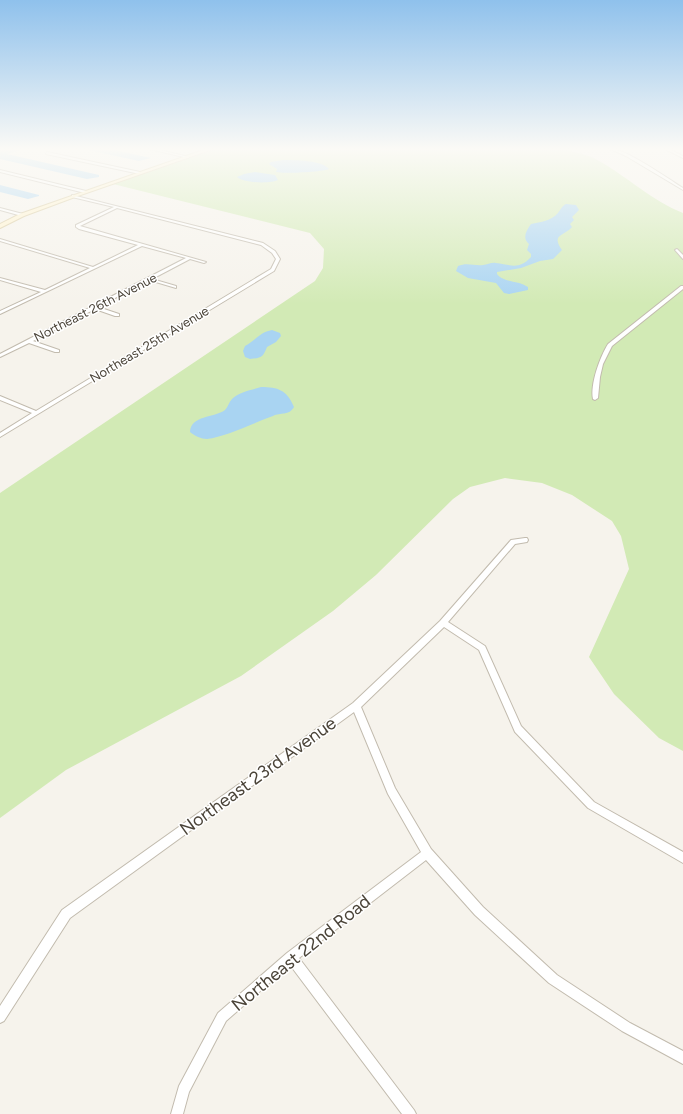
<svg xmlns="http://www.w3.org/2000/svg" width="683" height="1114" font-family="Figtree,sans-serif">
  <style>
    .green { fill: #d2eab5 }
    .water { fill: #a9d4f2 }
    .lines { fill: none; stroke-linecap: round; stroke-linejoin: round }
    .street-casing { stroke: #c2bbae; stroke-width: 2 }
    .secondary-casing { stroke: #d6c79b; stroke-width: 2 }
    .street { fill: #fff; fill-rule: evenodd }
    .secondary { fill: #fff3cd; fill-rule: evenodd }
    .labels { text-anchor: middle; stroke-width: 3; stroke-linejoin: round; paint-order: stroke }
    .far-street-label { font-size: 13px; fill: #4b4439; stroke: #fff }
    .near-street-label { font-size: 18px; fill: #4b4439; stroke: #fff }
  </style>
  <rect width="100%" height="100%" fill="#f6f3ec"/>
  <path class="green" d="M219 148 561 149C574 152 588 154 599 161 628 177 652 201 683 213V751L659 738 614 694 589 657 629 569 621 536 612 521 572 495 542 483 505 478 470 487 453 499 376 575 333 611 241 676 66 770 0 818V493L315 281 323 268 324 249 310 233 113 184Z"/>
  <g class="water">
    <polygon points="0,148 27,148 7,154 99,175 99,177 87,179 0,159"/>
    <polygon points="79,148 104,148 151,158 139,161"/>
    <path d="M283 160C294 160 322 160 329 169 322 172 283 174 276 172L277 169 269 164 271 162Z"/>
    <path d="M255 172 275 175 278 180C270 184 243 183 237 177L244 174Z"/>
    <polygon points="0,185 39,195 39,196 28,199 0,192"/>
    <path d="M566 204 576 205 579 210 572 217 574 220 570 224 572 227C563 237 551 234 562 250L553 259 540 261 521 268 497 272V274C504 283 518 280 528 287V290L509 294 504 293 496 283 468 278 456 271 458 266C467 262 474 266 483 265 488 265 491 262 496 263 511 265 519 270 531 257V254L527 250 529 244C522 238 526 231 531 224 541 222 551 221 558 213 561 209 562 206 566 204Z"/>
    <path d="M272 330 280 333 281 336 276 342 267 347C263 357 262 358 250 359L245 357 243 351 245 346C255 341 260 332 272 330Z"/>
    <path d="M261 387C278 387 287 390 294 407 289 416 281 412 273 416 256 422 225 437 207 439 201 439 195 436 190 432 191 415 214 418 225 410 228 407 229 402 232 399 239 392 251 390 261 387Z"/>
  </g>
  <g class="lines">
    <g class="street-casing">
      <g id="street">
        <polygon points="145,148 151,148 189,157 188,158"/>
        <path d="M608 148C625 148 667 178 683 188V190L626 156Z"/>
        <polygon points="663,148 667,148 683,156 683,158"/>
        <polygon points="47,152 140,172 142,173 140,174 46,154"/>
        <polygon points="0,170 86,191 87,192 85,193 0,172"/>
        <polygon points="72,195 263,243 275,251 280,259 274,271 0,437 0,433 32,413 0,400 0,396 36,411 271,269 276,259 272,253 261,245 117,208 80,226 206,262 204,263 190,259 152,279 176,286 176,288 149,280 98,307 119,314 119,316 115,316 95,309 33,341 59,350 59,352 55,352 29,343 0,357 0,354 186,258 142,246 0,314 0,311 41,292 0,280 0,278 45,290 90,268 0,241 0,239 93,267 138,245 79,229 76,227 76,225 114,207 72,197"/>
        <polygon points="0,208 23,214 24,215 22,216 0,210"/>
        <polygon points="677,249 683,255 683,259 675,250"/>
        <path d="M681 286H683V289L612 346 603 364 600 377 598 398 595 400 593 399C590 384 600 357 608 344Z"/>
        <polygon points="525,538 527,538 528,540 527,542 515,544 448,622 485,646 521,726 594,802 683,852 683,863 588,808 515,732 479,650 444,627 361,707 395,788 431,849 483,907 557,975 630,1023 683,1051 683,1064 622,1031 549,983 475,915 426,860 299,958 414,1110 416,1114 402,1114 290,965 226,1021 189,1092 183,1114 171,1114 179,1086 218,1013 287,953 421,852 388,794 354,712 70,918 4,1021 0,1023 0,1006 62,910 353,703 440,621 511,540"/>
      </g>
    </g>
    <g class="secondary-casing">
      <polygon id="secondary" points="209,148 216,148 75,197 24,216 0,228 0,224 20,214"/>
    </g>
    <use href="#street" class="street"/>
    <use href="#secondary" class="secondary"/>
  </g>
  <linearGradient id="sky" x2="0" y2="1"><stop stop-color="#8fc1ec"/><stop offset="0.49" stop-color="#fbfaf6"/><stop offset="1" stop-color="#fbfaf6" stop-opacity="0"/></linearGradient>
  <rect width="683" height="304" fill="url(#sky)"/>
  <g class="labels">
    <g class="far-street-label">
      <text transform="translate(95 307) rotate(-27)" y="5">Northeast 26th Avenue</text>
      <text transform="translate(149 344) rotate(-31)" y="5">Northeast 25th Avenue</text>
    </g>
    <g class="near-street-label">
      <text transform="translate(258 776) rotate(-36)" y="6">Northeast 23rd Avenue</text>
      <text transform="translate(301 953) rotate(-39)" y="6">Northeast 22nd Road</text>
    </g>
  </g>
</svg>
